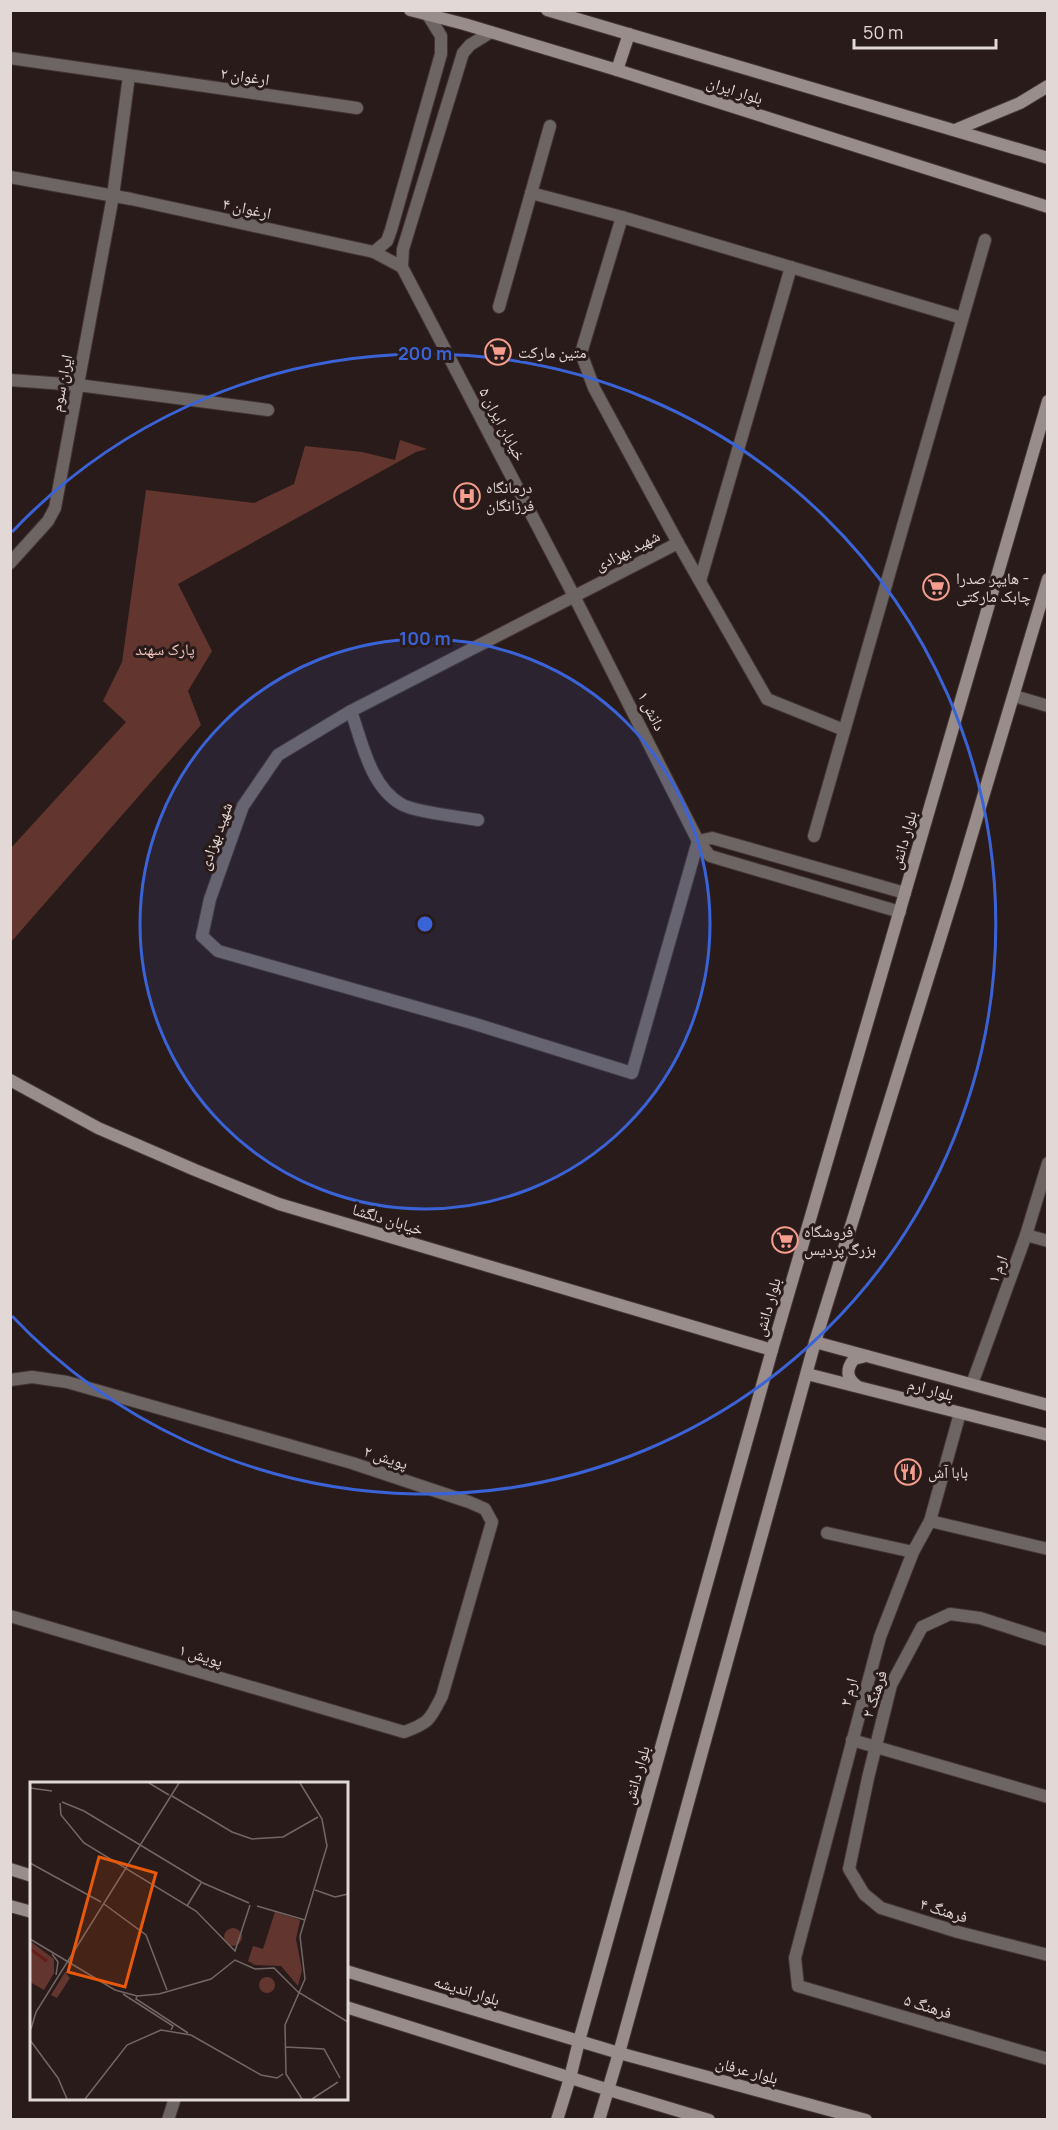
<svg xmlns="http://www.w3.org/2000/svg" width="1058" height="2130" font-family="Manrope,'Noto Naskh Arabic',sans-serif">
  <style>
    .green { fill: #62352e }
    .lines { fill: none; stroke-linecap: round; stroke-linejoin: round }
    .street-casing { stroke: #433533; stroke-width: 14 }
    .secondary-casing { stroke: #433533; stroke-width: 14 }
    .street { stroke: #6d6564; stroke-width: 12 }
    .secondary { stroke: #998d8b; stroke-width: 12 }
    .ring { fill: none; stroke: #3b63d8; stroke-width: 3 }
    .labels { text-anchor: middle; stroke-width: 6; stroke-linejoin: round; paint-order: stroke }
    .street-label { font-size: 16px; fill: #e2d8d6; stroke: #291b19 }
    .poi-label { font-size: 16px; fill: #e2d8d6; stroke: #291b19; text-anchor: start }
    .park-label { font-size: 16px; fill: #f3c6be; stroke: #291b19 }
    .inset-river { fill: none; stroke: #651e17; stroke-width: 3 }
    .inset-road { fill: none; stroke: #736765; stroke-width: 1.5 }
    .view { fill: #e8590c; fill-opacity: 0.15; stroke: #e8590c; stroke-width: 3 }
    .inset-edge { fill: none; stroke: #e2d8d6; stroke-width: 3 }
    .centre { fill: #3b63d8; stroke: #291b19; stroke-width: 3 }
    .ring-label { font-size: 18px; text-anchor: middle; font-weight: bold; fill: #3b63d8; stroke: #291b19; stroke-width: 6; stroke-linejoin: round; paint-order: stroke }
  </style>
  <rect width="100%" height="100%" fill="#291b19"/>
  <polygon class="green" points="400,440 427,449 416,452 178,584 212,651 188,691 201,725 11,942 11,848 126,722 103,701 122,662 146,490 254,503 294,484 305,446 362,452 395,460"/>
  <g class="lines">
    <g class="street-casing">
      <g id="street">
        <polyline points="491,32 470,45 463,53 403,249 402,267 574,596 698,841 710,856 900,912"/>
        <polyline points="10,58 357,108"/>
        <polyline points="10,177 131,199 374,252"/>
        <polyline points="531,193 622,217 962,318"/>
        <polyline points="622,217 581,353 594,388 678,543 767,699 844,730"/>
        <polyline points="402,267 374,252 387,241 391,230 441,54 441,36 428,15"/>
        <polyline points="499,307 550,126"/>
        <polyline points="10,380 78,385 268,410"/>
        <polyline points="678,543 351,711 278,755 243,806 210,899 202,936 218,951 472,1023 632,1073 698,841"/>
        <polyline points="10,563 48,521 55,508 113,196 129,76"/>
        <polyline points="700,581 791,267"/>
        <polyline points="1014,696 1048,706"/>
        <path d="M351 711C362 742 370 786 401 804 414 812 461 817 478 820"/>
        <polyline points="814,836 985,240"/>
        <polyline points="698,841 712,838 905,893"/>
        <polyline points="1026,1235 1048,1241"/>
        <path d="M10 1380 32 1377 67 1382 352 1463 469 1502 485 1509 492 1522 442 1696C430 1720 429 1723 404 1732L10 1616"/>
        <polyline points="972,1384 1026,1235 1048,1163"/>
        <polyline points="960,1413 930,1521 913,1552 880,1637 795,1958 798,1986 1048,2059"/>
        <polyline points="930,1521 1048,1549"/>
        <polyline points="827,1533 913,1552"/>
        <polyline points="1048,1640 980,1618 950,1614 922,1627 891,1685 868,1778 849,1869 864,1894 881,1908 958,1932 1048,1955"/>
        <polyline points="852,1740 1048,1797"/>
        <polyline points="168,2120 175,2098"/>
      </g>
    </g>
    <g class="secondary-casing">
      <g id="secondary">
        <polyline points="410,10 464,24 617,70 1048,207"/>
        <polyline points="547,10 1048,158"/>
        <polyline points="617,70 629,34"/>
        <polyline points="955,130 1020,103 1048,86"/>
        <polyline points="10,1080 98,1128 195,1170 279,1204 772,1350"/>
        <polyline points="815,1342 1048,1405"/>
        <polyline points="807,1374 1048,1435"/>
        <path d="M857 1386C846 1378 846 1369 854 1359L866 1356"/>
        <polyline points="10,1869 32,1876"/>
        <polyline points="10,1906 32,1912"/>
        <polyline points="346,1971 619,2053 866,2120"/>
        <polyline points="346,2007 609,2090 709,2120"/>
        <polyline points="557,2120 570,2078 579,2041 772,1350 1048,401"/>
        <polyline points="599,2120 619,2053 815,1342 958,881 1048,579"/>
      </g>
    </g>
    <use href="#street" class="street"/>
    <use href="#secondary" class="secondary"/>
  </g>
  <circle cx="425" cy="924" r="285" fill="#3b63d8" fill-opacity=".12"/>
  <g class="ring">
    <circle cx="425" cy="924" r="285"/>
    <path d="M12 532A570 570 0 1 1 12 1316"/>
  </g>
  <defs>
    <g id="supermarket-ring" transform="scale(1.35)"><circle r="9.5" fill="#291b19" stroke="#f59d8f" stroke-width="1.5"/><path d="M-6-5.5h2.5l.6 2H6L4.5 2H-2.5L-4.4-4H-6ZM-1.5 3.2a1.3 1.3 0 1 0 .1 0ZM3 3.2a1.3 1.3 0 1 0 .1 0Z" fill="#f59d8f"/></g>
    <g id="hospital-ring" transform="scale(1.35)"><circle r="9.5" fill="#291b19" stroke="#f59d8f" stroke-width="1.5"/><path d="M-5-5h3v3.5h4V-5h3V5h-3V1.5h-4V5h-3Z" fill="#f59d8f"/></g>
    <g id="restaurant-ring" transform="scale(1.35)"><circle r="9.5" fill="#291b19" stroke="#f59d8f" stroke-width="1.5"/><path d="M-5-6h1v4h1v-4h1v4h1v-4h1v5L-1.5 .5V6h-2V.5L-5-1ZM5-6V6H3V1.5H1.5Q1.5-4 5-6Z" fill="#f59d8f"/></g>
  </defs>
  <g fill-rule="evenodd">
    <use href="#supermarket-ring" x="498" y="352"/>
    <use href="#hospital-ring" x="467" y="496"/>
    <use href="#supermarket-ring" x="936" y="587"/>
    <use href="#supermarket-ring" x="785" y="1240"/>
    <use href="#restaurant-ring" x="908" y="1472"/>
  </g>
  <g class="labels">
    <g class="street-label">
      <text transform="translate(245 76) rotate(8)" y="6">ارغوان ۲</text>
      <text transform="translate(735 90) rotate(18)" y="6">بلوار ایران</text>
      <text transform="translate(247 208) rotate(12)" y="6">ارغوان ۴</text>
      <text transform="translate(61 383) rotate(-79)" y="6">ایران سوم</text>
      <text transform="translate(503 424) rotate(62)" y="6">خیابان ایران ۵</text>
      <text transform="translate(627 550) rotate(-27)" y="6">شهید بهزادی</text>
      <text transform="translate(652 711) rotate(63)" y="6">دانش ۱</text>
      <text transform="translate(215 836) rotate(-70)" y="6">شهید بهزادی</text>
      <text transform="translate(903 840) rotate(-74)" y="6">بلوار دانش</text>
      <text transform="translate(388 1219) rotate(17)" y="6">خیابان دلگشا</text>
      <text transform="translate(997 1269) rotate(-70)" y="6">ارم ۱</text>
      <text transform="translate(767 1307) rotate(-74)" y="6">بلوار دانش</text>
      <text transform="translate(931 1389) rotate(15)" y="6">بلوار ارم</text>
      <text transform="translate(386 1457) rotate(18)" y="6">پویش ۲</text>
      <text transform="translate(201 1655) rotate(17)" y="6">پویش ۱</text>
      <text transform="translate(848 1692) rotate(-75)" y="6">ارم ۲</text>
      <text transform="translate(874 1694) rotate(-72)" y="6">فرهنگ ۲</text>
      <text transform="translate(636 1775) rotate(-74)" y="6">بلوار دانش</text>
      <text transform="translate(944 1910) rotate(17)" y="6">فرهنگ ۴</text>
      <text transform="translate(467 1990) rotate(17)" y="6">بلوار اندیشه</text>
      <text transform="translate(928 2006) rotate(17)" y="6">فرهنگ ۵</text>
      <text transform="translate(747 2070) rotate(15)" y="6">بلوار عرفان</text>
    </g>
    <g class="poi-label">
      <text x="518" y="358">متین مارکت</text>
      <text x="486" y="493">درمانگاه<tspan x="486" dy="18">فرزانگان</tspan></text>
      <text x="956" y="584">هایپر صدرا -<tspan x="956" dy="18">چابک مارکتی</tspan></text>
      <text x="804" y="1237">فروشگاه<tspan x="804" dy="18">بزرگ پردیس</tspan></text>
      <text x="928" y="1478">بابا آش</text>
    </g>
    <g class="park-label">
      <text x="165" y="655">پارک سهند</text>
    </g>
  </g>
  <g transform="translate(30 1782)">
    <rect width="318" height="318" fill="#291b19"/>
    <path d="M245 130 270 138 266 157 272 188 268 204 251 184 225 183 218 179 223 164 233 167ZM194 155a9 9 0 1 1 18 0a9 9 0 1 1-18 0ZM0 159 24 177V191L14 208 0 200ZM35 190 40 196 27 216 21 213ZM229 203a8 8 0 1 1 16 0a8 8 0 1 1-16 0Z" fill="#62352e"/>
    <path class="inset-river" d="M0 167 17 179"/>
    <path class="inset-road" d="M119 1 139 13M270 1 292 37 297 64 270 154 275 197 255 243 256 292 272 317M0 6 22 9M142 14 202 50 222 57 253 55 288 35M32 20 54 29 173 101 219 121M30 21 31 33 54 61 166 129 205 169 220 123M0 81 71 120M285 108 305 115 318 112M74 122 116 153 137 208M157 124 171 101M227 124 275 138M0 157 85 208 107 214 129 212 181 197 205 178 225 187 244 186 268 210 318 240M22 172 28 180 26 193M93 212 143 244 141 248M107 214 106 217 158 251M1 247 6 230 149 1M0 258 28 296 37 317M256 265 294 267 310 296M55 317 97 263 131 248 161 253 231 293 247 296 253 292M282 317 308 300"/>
    <path class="view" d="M69 75 126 91 95 205 38 190Z"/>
    <rect width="318" height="318" class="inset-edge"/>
  </g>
  <circle cx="425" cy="924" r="9" class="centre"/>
  <g class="ring-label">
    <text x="425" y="360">200 m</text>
    <text x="425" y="645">100 m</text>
  </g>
  <rect width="1058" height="2130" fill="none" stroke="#e2d8d6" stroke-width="24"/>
  <path d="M854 39v9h142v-9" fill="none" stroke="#e2d8d6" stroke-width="3"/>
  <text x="863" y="39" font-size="18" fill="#e2d8d6" stroke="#291b19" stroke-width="4.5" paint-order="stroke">50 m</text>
</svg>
